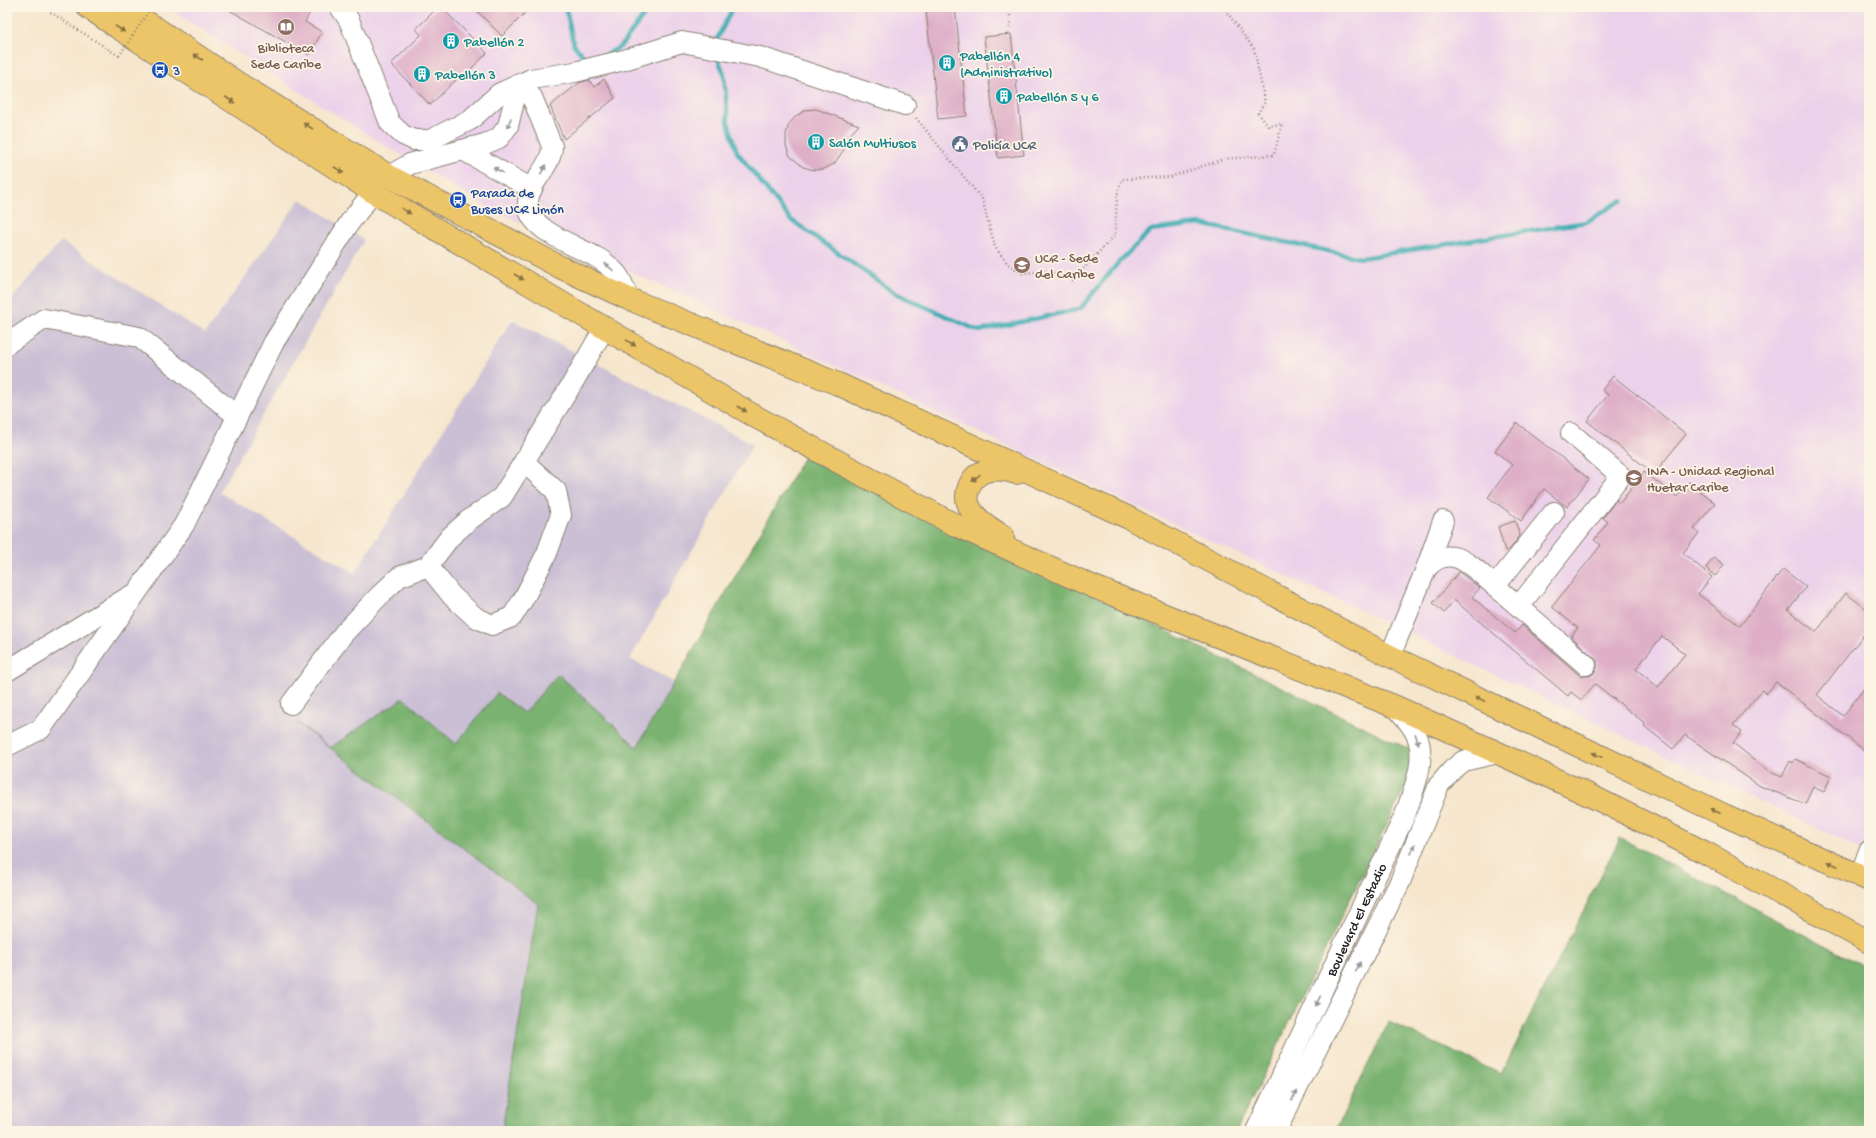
<svg xmlns="http://www.w3.org/2000/svg" width="1876" height="1138" font-family="'Gochi Hand',sans-serif">
  <style>
    .built { fill: #ecd1ea }
    .industrial { fill: #cbbfd5 }
    .forest { fill: #7ab271; stroke: #4b6746 }
    .lines { fill: none; stroke-linecap: round; stroke-linejoin: round }
    .stream { stroke: #3aacb2; stroke-width: 4.5 }
    .building { fill: #deafc7; fill-rule: evenodd }
    .minor-casing { stroke: #898174; stroke-width: 22 }
    .highway-casing { stroke: #898174; stroke-width: 24 }
    .path { stroke: #898174; stroke-width: 2.5; stroke-dasharray: 1 3; stroke-linecap: butt }
    .minor { stroke: #fff; stroke-width: 20 }
    .highway { stroke: #edc569; stroke-width: 22 }
    .path-bridge { stroke: #898174; stroke-width: 2.5; stroke-dasharray: 1 3; stroke-linecap: butt }
    .oneway { fill: #847042 }
    .oneway2 { fill: #999 }
    .labels { text-anchor: middle; stroke-width: 3.5; stroke-linejoin: round; paint-order: stroke }
    .culture-label { font-size: 14px; fill: #0d838f; stroke: #fcf5e5; text-anchor: start }
    .education-label { font-size: 14px; fill: #785e54; stroke: #fcf5e5; text-anchor: start }
    .transit-label { font-size: 14px; fill: #164399; stroke: #fcf5e5; text-anchor: start }
    .service-label { font-size: 14px; fill: #4e5e75; stroke: #fcf5e5; text-anchor: start }
    .street-label { font-size: 14px; fill: #1c1c1c; stroke: #fcf5e5 }
  </style>
  <rect width="100%" height="100%" fill="#fcf5e5"/>
  <filter id="ink" filterUnits="userSpaceOnUse"><feTurbulence type="fractalNoise" baseFrequency=".025" numOctaves="2"/><feDisplacementMap in="SourceGraphic" scale="8" xChannelSelector="R" yChannelSelector="G"/><feConvolveMatrix kernelMatrix="1 2 1 2 8 2 1 2 1" color-interpolation-filters="sRGB"/></filter>
  <filter id="wash" filterUnits="userSpaceOnUse"><feTurbulence type="fractalNoise" baseFrequency=".012" numOctaves="4" result="noise"/><feDisplacementMap in="SourceGraphic" scale="16" xChannelSelector="R" yChannelSelector="G"/><feGaussianBlur stdDeviation="0.9" result="paint"/><feColorMatrix in="noise" values="0 0 0 0 0 0 0 0 0 0 0 0 0 0 0 0 0 1.4 0 .05"/><feComposite in="paint" operator="in"/></filter>
  <g filter="url(#wash)">
    <rect width="100%" height="100%" fill="#f6e6cd"/>
    <polygon class="built" points="166,7 1869,7 1869,853 1370,615 740,321 491,209 376,140"/>
    <polygon class="industrial" points="300,199 364,240 219,492 355,573 512,320 753,444 630,659 1136,925 899,1131 7,1131 7,305 61,241 205,334"/>
    <g class="forest">
      <polygon points="805,455 1421,755 1236,1131 502,1131 538,904 296,722 330,748 403,698 456,744 497,693 524,713 558,674 637,747"/>
      <polygon points="1620,838 1869,969 1869,1131 1335,1131 1389,1022 1501,1074"/>
    </g>
    <g class="lines">
      <g class="stream">
        <polyline points="564,7 566,9 574,45 590,64"/>
        <polyline points="715,43 733,7"/>
        <polyline points="716,53 724,74 728,122 737,152 790,219 895,293 979,331 1080,309 1118,263 1151,230 1200,224 1361,258 1586,222 1622,200"/>
        <polyline points="603,57 620,47 645,14 648,7"/>
      </g>
    </g>
    <g id="blocks">
      <g class="building">
        <polygon points="224,7 313,7 305,22 322,32 309,55"/>
        <polygon points="438,7 441,7 487,53 463,77 461,75 430,105 391,64 421,35 416,29"/>
        <polygon points="473,7 531,7 502,36"/>
        <polygon points="955,7 967,116 938,119 926,10"/>
        <polygon points="1011,34 1024,155 998,158 984,37"/>
        <polygon points="604,79 615,98 564,139 550,106 579,83 589,80 594,87"/>
        <polygon points="816,109 859,125 847,138 845,148 834,164 824,169 814,170 803,167 790,156 786,146 786,134 789,124 796,116 806,110"/>
        <polygon points="1613,376 1686,434 1654,474 1587,421 1608,395 1602,390"/>
        <polygon points="1517,423 1589,479 1567,507 1544,489 1521,521 1488,497 1512,465 1495,451"/>
        <path d="M1644 472 1677 497 1689 482 1715 503 1694 529 1699 533 1683 553 1712 577 1698 594 1740 626 1783 569 1806 587 1788 610 1816 632 1846 593 1869 611V628L1817 695 1843 716 1869 682V754L1776 682 1766 694 1762 690 1733 725 1742 732 1733 743 1770 772 1782 777 1790 761 1793 763 1795 759 1831 776 1824 792 1813 787 1805 804 1760 786 1685 735 1673 749 1644 726 1646 724 1595 684 1581 700 1571 692 1568 696 1454 600 1444 613 1433 603 1459 572 1480 588 1472 597 1515 633 1522 625 1578 674 1584 676H1590L1594 673 1597 668V661L1571 636 1578 628 1552 607 1601 545 1594 540 1608 522 1603 518 1616 500 1620 503ZM1662 636 1685 654 1658 687 1636 669Z"/>
        <polygon points="1515,521 1520,536 1510,549 1505,551 1498,527"/>
        <polygon points="1714,557 1724,565 1715,576 1706,568"/>
      </g>
    </g>
  </g>
  <g filter="url(#ink)">
    <use href="#blocks" fill-opacity="0" stroke="#898174" stroke-width="1"/>
    <g class="lines">
      <g class="minor-casing">
        <g id="minor">
          <polyline points="340,7 349,20 390,123 403,135 414,140 430,140 470,120 500,93 531,79 575,72 624,60 682,42 760,57 905,105"/>
          <path d="M518 85 532 97 552 146C552 167 529 181 528 202 526 230 577 246 596 257 603 260 610 267 615 272 622 278 625 291 629 299"/>
          <polyline points="463,150 532,189"/>
          <polyline points="389,176 410,164 485,144 499,138 508,126 518,85"/>
          <polyline points="7,344 44,319 139,337 237,416"/>
          <polyline points="428,566 452,596 475,617 492,625 512,617 524,598 547,553 561,515 556,491 524,462"/>
          <polyline points="1426,569 1443,521"/>
          <polyline points="1495,586 1586,665"/>
          <polyline points="1519,606 1621,476 1571,433"/>
          <path d="M1390 656 1426 569C1451 540 1473 568 1495 586L1554 512"/>
          <polyline points="7,671 130,596"/>
          <polyline points="291,704 344,633 380,595 399,577 428,566 450,537 469,520 502,497 572,384 605,327"/>
          <polyline points="7,746 41,729 184,525 274,342 350,222 373,192"/>
          <polyline points="1860,876 1869,851"/>
          <path id="s1" d="M1256 1131 1405 815C1413 791 1428 759 1416 734 1411 724 1403 715 1396 707"/>
          <polyline points="1276,1131 1400,882 1439,785 1453,769 1463,761 1498,753"/>
        </g>
      </g>
      <g class="highway-casing">
        <g id="highway">
          <polyline points="88,7 117,27 373,192 756,417 953,524 1094,587 1396,707 1498,753 1589,795 1706,853 1869,942"/>
          <polyline points="124,7 239,84 389,176 560,267 629,299 838,384 1129,518 1390,656 1724,815 1869,880"/>
          <path d="M1003 536C991 529 972 518 968 503 966 498 967 492 969 487 976 467 999 467 1016 473"/>
        </g>
      </g>
      <g class="path">
        <polyline points="44,8 119,56"/>
        <polyline points="1010,28 1010,7"/>
        <polyline points="916,118 982,199 995,247 1008,264 1022,273 1048,271 1073,280 1115,235 1117,196 1122,179 1170,177 1224,159 1274,155 1282,124 1268,126 1258,113 1265,102 1254,49 1223,7"/>
      </g>
      <use href="#minor" class="minor"/>
      <use href="#highway" class="highway"/>
      <polyline class="path-bridge" points="119,56 151,8"/>
    </g>
    <defs><path id="oneway-solid" d="M-6-.8H1V-3.2L6.5 0L1 3.2V.8H-6Z"/></defs>
    <g class="oneway">
      <use href="#oneway-solid" transform="translate(120 29) rotate(33)"/>
      <use href="#oneway-solid" transform="translate(198 57) rotate(-147)"/>
      <use href="#oneway-solid" transform="translate(230 100) rotate(33)"/>
      <use href="#oneway-solid" transform="translate(308 126) rotate(-149)"/>
      <use href="#oneway-solid" transform="translate(339 170) rotate(33)"/>
      <use href="#oneway-solid" transform="translate(406 211) rotate(30)"/>
      <use href="#oneway-solid" transform="translate(519 277) rotate(30)"/>
      <use href="#oneway-solid" transform="translate(631 343) rotate(32)"/>
      <use href="#oneway-solid" transform="translate(742 409) rotate(30)"/>
      <use href="#oneway-solid" transform="translate(976 478) rotate(138)"/>
      <use href="#oneway-solid" transform="translate(1480 699) rotate(-154)"/>
      <use href="#oneway-solid" transform="translate(1597 755) rotate(-155)"/>
      <use href="#oneway-solid" transform="translate(1715 811) rotate(-155)"/>
      <use href="#oneway-solid" transform="translate(1833 864) rotate(-156)"/>
    </g>
    <g class="oneway2">
      <use href="#oneway-solid" transform="translate(509 123) rotate(112)"/>
      <use href="#oneway-solid" transform="translate(498 170) rotate(-150)"/>
      <use href="#oneway-solid" transform="translate(543 170) rotate(-60)"/>
      <use href="#oneway-solid" transform="translate(609 267) rotate(-140)"/>
      <use href="#oneway-solid" transform="translate(1417 739) rotate(71)"/>
      <use href="#oneway-solid" transform="translate(1413 849) rotate(-68)"/>
      <use href="#oneway-solid" transform="translate(1358 967) rotate(-64)"/>
      <use href="#oneway-solid" transform="translate(1318 1001) rotate(115)"/>
      <use href="#oneway-solid" transform="translate(1294 1096) rotate(-64)"/>
    </g>
  </g>
  <defs>
    <g id="library-disc" transform="scale(0.9)"><circle r="9.5" fill="#8d6e63" stroke="#fcf5e5"/><path d="M-6-4Q-3-5.5-.7-3.5V5Q-3 3-6 4ZM6-4Q3-5.5 .7-3.5V5Q3 3 6 4Z" fill="#fff"/></g>
    <g id="building-disc" transform="scale(0.9)"><circle r="9.5" fill="#0f9aa8" stroke="#fcf5e5"/><path d="M-4-6H4V6H1V3H-1V6H-4ZM-2.5-4.3h1.7v1.8h-1.7ZM.8-4.3h1.7v1.8H.8ZM-2.5-1h1.7V.8h-1.7ZM.8-1h1.7V.8H.8Z" fill="#fff"/></g>
    <g id="bus-disc" transform="scale(0.9)"><circle r="9.5" fill="#1a4fb4" stroke="#fcf5e5"/><path d="M-5-6H5V4H4V6H2V4H-2V6H-4V4H-5ZM-3.5-4V0h7V-4ZM-3.5 1.2v1.5H-2V1.2ZM2 1.2v1.5H3.5V1.2Z" fill="#fff"/></g>
    <g id="civic-disc" transform="scale(0.9)"><circle r="9.5" fill="#5c6f8a" stroke="#fcf5e5"/><path d="M-.6-6.5H3V-4.5H.6V-3L4-1V1h2V6H-6V1h2V-1L-.6-3ZM-1.2 2.5V6h2.4V2.5Z" fill="#fff"/></g>
    <g id="university-disc" transform="scale(0.9)"><circle r="9.5" fill="#8d6e63" stroke="#fcf5e5"/><path d="M0-5L7-2L0 1L-7-2ZM-4 1L0 2.5L4 1V4Q0 6-4 4Z" fill="#fff"/></g>
  </defs>
  <g fill-rule="evenodd">
    <use href="#library-disc" x="286" y="27"/>
    <use href="#building-disc" x="451" y="41"/>
    <use href="#building-disc" x="947" y="63"/>
    <use href="#bus-disc" x="160" y="70"/>
    <use href="#building-disc" x="422" y="74"/>
    <use href="#building-disc" x="1004" y="96"/>
    <use href="#building-disc" x="816" y="142"/>
    <use href="#civic-disc" x="960" y="144"/>
    <use href="#bus-disc" x="458" y="200"/>
    <use href="#university-disc" x="1022" y="265"/>
    <use href="#university-disc" x="1634" y="478"/>
  </g>
  <g class="labels">
    <g class="culture-label">
      <text x="464" y="46">Pabellón 2</text>
      <text x="960" y="60">Pabellón 4<tspan x="960" dy="16">(Administrativo)</tspan></text>
      <text x="435" y="79">Pabellón 3</text>
      <text x="1017" y="101">Pabellón 5 y 6</text>
      <text x="829" y="147">Salón Multiusos</text>
    </g>
    <g class="education-label">
      <text x="286" y="52" text-anchor="middle">Biblioteca<tspan x="286" dy="16">Sede Caribe</tspan></text>
      <text x="1035" y="262">UCR - Sede<tspan x="1035" dy="16">del Caribe</tspan></text>
      <text x="1647" y="475">INA - Unidad Regional<tspan x="1647" dy="16">Huetar Caribe</tspan></text>
    </g>
    <g class="transit-label">
      <text x="173" y="75">3</text>
      <text x="471" y="197">Parada de<tspan x="471" dy="16">Buses UCR Limón</tspan></text>
    </g>
    <g class="service-label">
      <text x="973" y="149">Policía UCR</text>
    </g>
    <g class="street-label">
      <text dy="5" stroke="none"><textPath href="#s1" startOffset="234">Boulevard El Estadio</textPath></text>
    </g>
  </g>
  <rect width="1876" height="1138" fill="none" stroke="#fcf5e5" stroke-width="24"/>
</svg>
